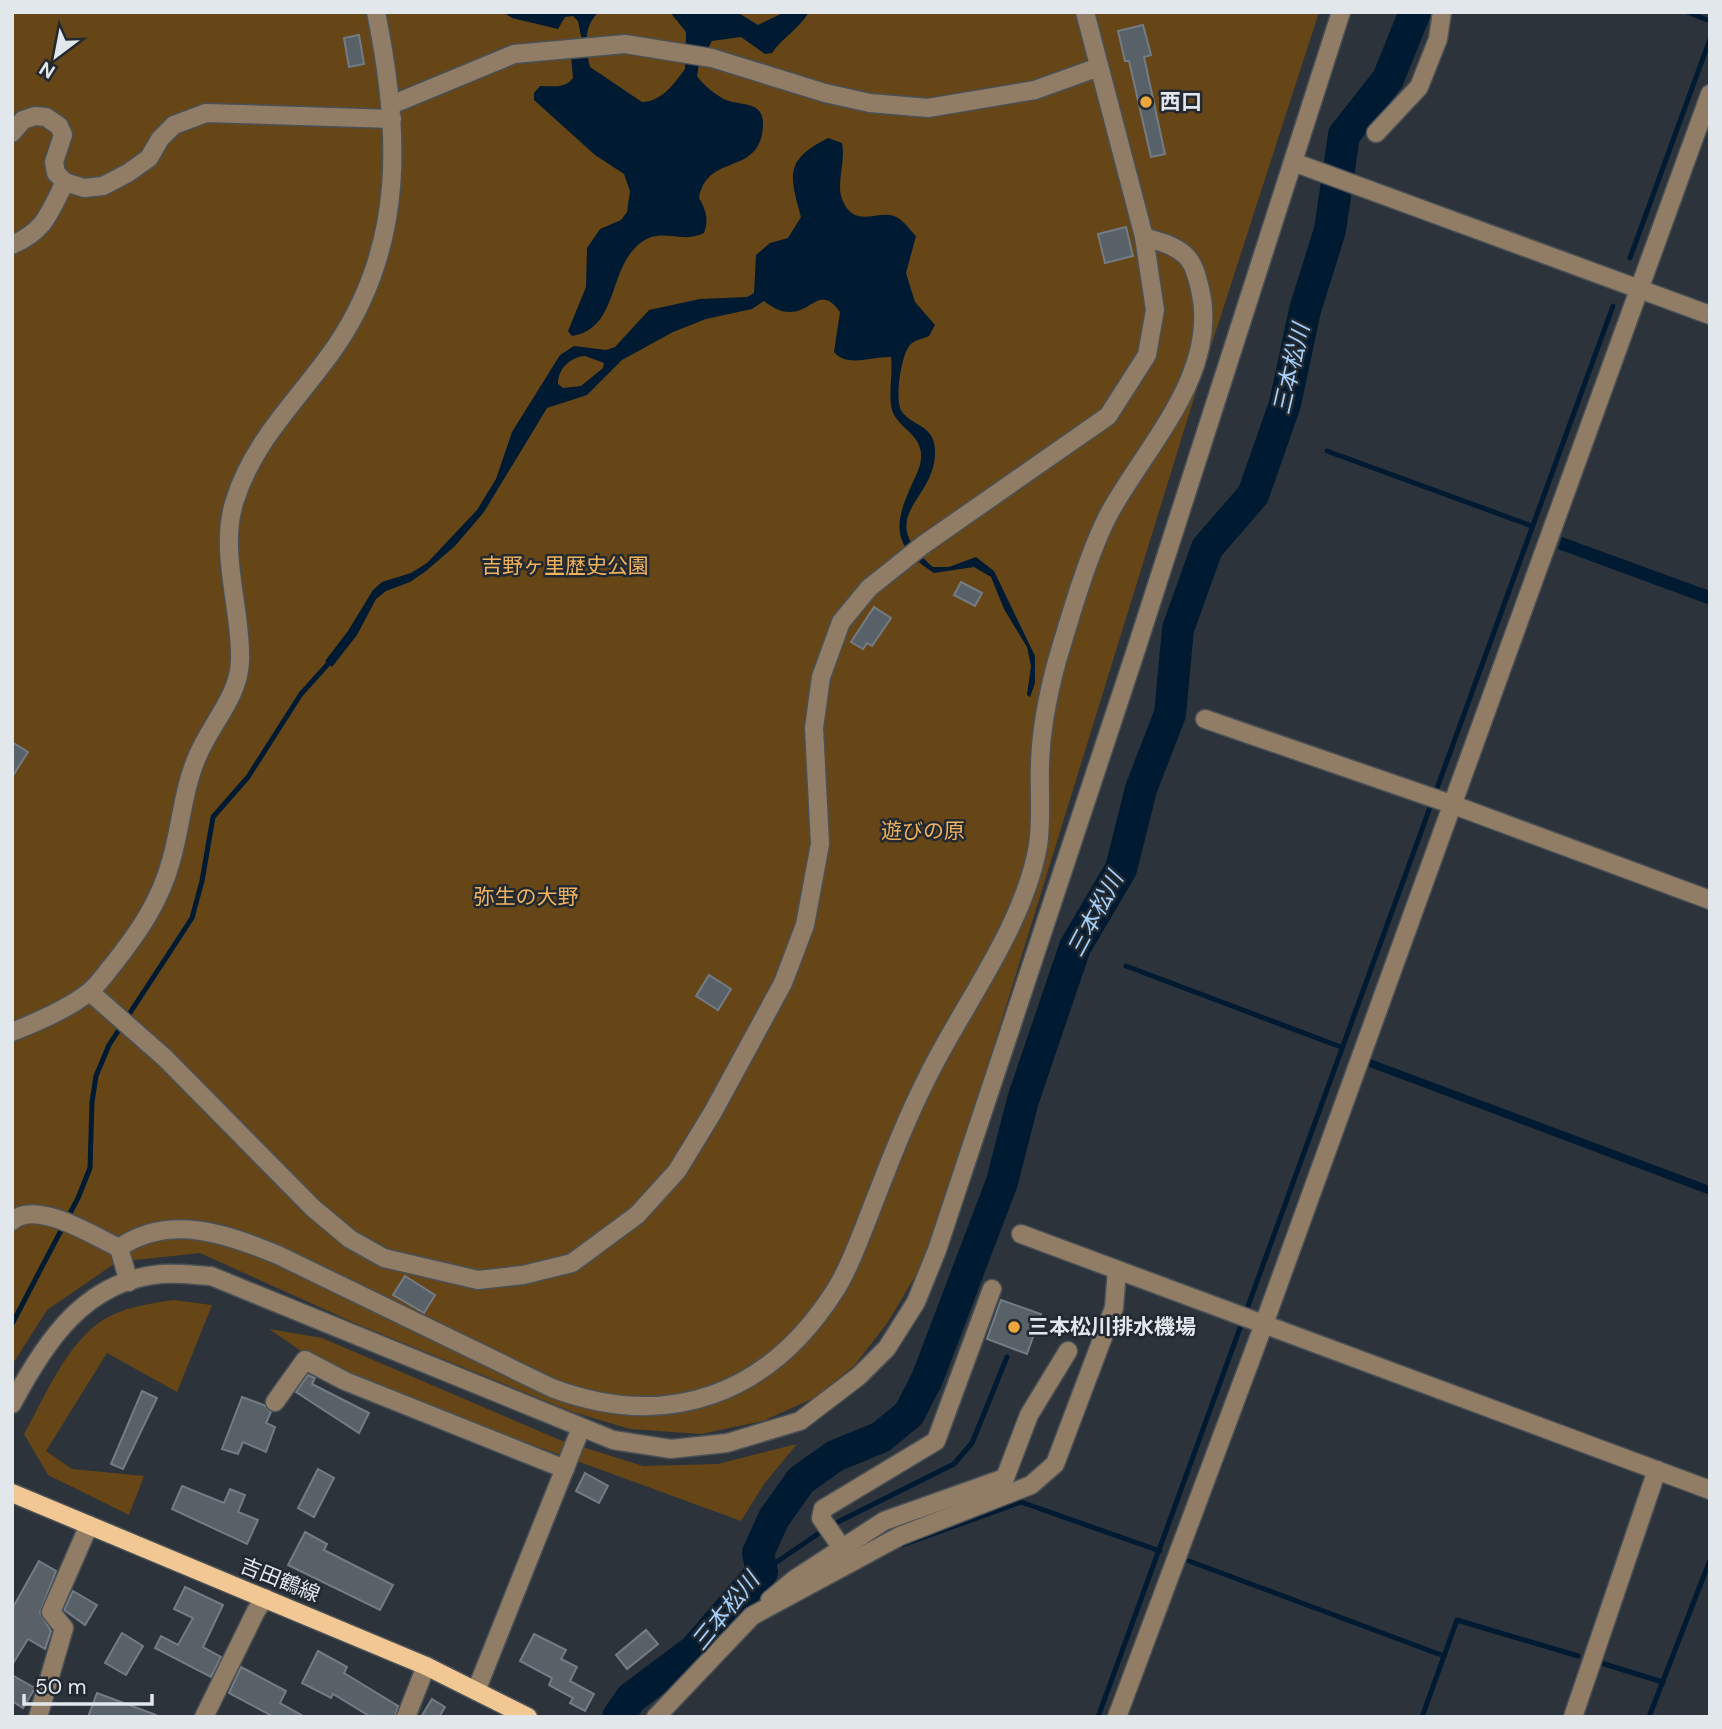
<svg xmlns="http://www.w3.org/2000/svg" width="1722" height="1729" font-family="'DM Sans','Noto Sans JP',sans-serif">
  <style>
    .green { fill: #664617 }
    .water { fill: #001a32; fill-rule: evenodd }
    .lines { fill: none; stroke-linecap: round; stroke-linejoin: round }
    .stream { stroke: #001a32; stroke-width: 5 }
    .river { stroke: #001a32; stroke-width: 32 }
    .building { fill: #586068; stroke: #737b84; stroke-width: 2 }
    .minor-casing { stroke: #495056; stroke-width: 21 }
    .major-casing { stroke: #495056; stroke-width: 21 }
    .minor { stroke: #917d65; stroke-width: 18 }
    .major { stroke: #f1c894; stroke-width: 18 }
    .poi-dot { fill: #efa73d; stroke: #222930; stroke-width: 2.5 }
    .labels { text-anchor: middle; stroke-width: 5; stroke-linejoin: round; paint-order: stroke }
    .poi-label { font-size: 21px; font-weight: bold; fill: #e2e7eb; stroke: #222930; text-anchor: start }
    .park-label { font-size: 21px; fill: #f1b25c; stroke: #222930 }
    .street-label { font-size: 21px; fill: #e2e7eb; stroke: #222930 }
    .water-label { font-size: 23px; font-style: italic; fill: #a5d0fb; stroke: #222930 }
  </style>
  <rect width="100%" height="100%" fill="#2c333a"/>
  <g class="green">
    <polygon points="12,12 1319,12 1190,411 953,1178 920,1268 888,1322 854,1366 814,1398 763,1421 701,1434 630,1429 573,1412 357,1324 200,1253 117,1262 47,1310 12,1365"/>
    <path d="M173 1300 212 1305 177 1392 107 1353 46 1451 72 1469 144 1476 129 1515 48 1475 24 1434C44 1399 63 1351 96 1325 117 1308 147 1304 173 1300Z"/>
    <polygon points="269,1329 322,1338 560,1440 643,1466 718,1464 797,1444 764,1484 741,1521 388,1392 307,1355"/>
  </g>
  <g class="water">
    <path d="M503 12H599C583 25 585 49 590 67L642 102C661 102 674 84 685 69L686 32 670 12H737L758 25 785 12H809C799 29 783 37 772 53L765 54 741 37 712 41 699 64 697 76C703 85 717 96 726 100 746 107 768 100 762 134 754 175 707 154 699 198 706 210 709 219 704 233 679 245 661 225 638 245 608 271 618 329 572 336L568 331 586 287 587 248 600 229 621 220 627 212 630 191 624 174 595 155 534 100V93L540 86C553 86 565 89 573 78L571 56 582 41 578 21 573 16 565 17 558 29 512 18Z"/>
    <path d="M828 138 842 143C846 161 836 183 842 199 853 227 872 213 890 215 901 216 909 229 916 236L906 273 915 302 935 325 929 336C923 339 914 340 910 345 901 355 894 401 902 412 914 427 934 425 935 450 937 502 871 514 933 567H949L976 557 994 571 1035 656V683L1030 697 1027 695 1031 666 1027 647 1004 609 991 577 974 567 934 573C892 546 893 526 912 484 917 474 922 464 921 453 919 433 898 428 892 410 888 395 893 375 891 357 873 356 847 368 834 352L840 312C820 284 813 312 790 312 779 312 772 307 764 301L752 309 706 319 673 332 622 360 587 395 547 408 484 512 455 546 426 571 410 582 386 591 376 599 357 635 332 667 325 661 348 631 373 590 382 582 411 573 427 563 477 510 496 479 512 432 560 355 574 346 606 350 615 347 649 310 700 299 747 297 754 293 756 255 770 243 788 238 801 217C789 174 785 160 828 138ZM585 356 604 363 603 368 581 386 563 388 558 384C558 368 571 357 585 356Z"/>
    <polygon points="1562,537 1710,591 1710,605 1558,549"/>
    <polygon points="1370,1059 1710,1186 1710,1195 1367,1066"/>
  </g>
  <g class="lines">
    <g class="stream">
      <polyline points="1687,12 1710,21"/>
      <polyline points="1630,258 1710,39"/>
      <polyline points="1327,451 1532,526"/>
      <polyline points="1126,966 1341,1047"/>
      <polyline points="12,1324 78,1198 90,1168 92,1102 96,1076 109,1045 192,918 202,881 213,817 248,777 301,694 328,664"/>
      <polyline points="902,1545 1021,1502 1160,1551"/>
      <polyline points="1189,1561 1444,1656"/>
      <polyline points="762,1572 828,1527 954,1464 972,1443 1007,1357"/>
      <polyline points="1601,1663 1663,1682"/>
      <polyline points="1098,1717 1613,306"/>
      <polyline points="1422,1717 1457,1620 1578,1656"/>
      <polyline points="1649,1717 1710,1560"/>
    </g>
    <polyline class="river" points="618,1717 631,1698 695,1650 762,1572 758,1553 774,1518 801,1480 835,1456 881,1437 909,1414 927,1379 1002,1182 1023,1100 1075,947 1121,869 1141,789 1170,714 1178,629 1207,548 1253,495 1285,404 1305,310 1330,230 1344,135 1388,79 1415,12"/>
  </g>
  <g class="building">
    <polygon points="1143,25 1151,55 1144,57 1165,154 1151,157 1129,61 1125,61 1118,31"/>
    <polygon points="359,35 364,64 349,67 344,38"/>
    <polygon points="1126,227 1133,256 1105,263 1098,234"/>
    <polygon points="961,582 982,593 975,606 954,595"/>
    <polygon points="874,607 891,618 872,646 867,643 863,649 851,642"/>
    <polygon points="12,742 28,752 12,777"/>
    <polygon points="709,975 731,989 718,1010 696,996"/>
    <polygon points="405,1276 435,1295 424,1313 393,1295"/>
    <polygon points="1001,1300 1041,1314 1027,1354 987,1339"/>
    <polygon points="308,1375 315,1378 312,1384 369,1413 359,1433 296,1392"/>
    <polygon points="142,1391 157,1398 123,1469 111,1464"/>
    <polygon points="242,1397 264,1405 271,1412 266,1423 275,1427 266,1452 243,1442 238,1454 222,1449"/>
    <polygon points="318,1469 334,1478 314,1517 298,1508"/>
    <polygon points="585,1473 608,1486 599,1503 576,1491"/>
    <polygon points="182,1486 224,1503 230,1489 245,1495 238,1512 258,1520 247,1544 172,1509"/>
    <polygon points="305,1532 327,1544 324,1550 393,1585 380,1610 288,1565"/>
    <polygon points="39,1561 56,1571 40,1613 51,1631 45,1649 28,1639 12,1665 12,1609"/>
    <polygon points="185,1587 223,1605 203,1647 221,1657 211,1677 155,1648 161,1636 178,1645 193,1618 174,1609"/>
    <polygon points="73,1591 97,1605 85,1625 64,1610"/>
    <polygon points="646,1630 658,1644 627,1669 616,1655"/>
    <polygon points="122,1633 143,1646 126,1675 105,1663"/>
    <polygon points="534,1634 566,1650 561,1659 577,1667 570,1681 594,1694 585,1711 570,1703 573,1698 549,1685 552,1678 520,1661"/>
    <polygon points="318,1651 347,1667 344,1673 398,1706 395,1717 371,1717 333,1694 331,1698 302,1683"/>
    <polygon points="241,1667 286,1691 280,1703 305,1717 274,1717 229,1693"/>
    <polygon points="12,1675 35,1688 23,1708 12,1701"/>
    <polygon points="97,1693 156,1715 156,1717 88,1717"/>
    <polygon points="432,1699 445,1707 439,1717 421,1717"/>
  </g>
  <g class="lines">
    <g class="minor-casing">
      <g id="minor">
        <polyline points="391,105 514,54 625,44 712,58 825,93 870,103 928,108 1035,90 1099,67"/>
        <polyline points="12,133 23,120 35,116 46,117 59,126 63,135 54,162 56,173 65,182 84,188 103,186 128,173 149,158 160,139 174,125 206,113 392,119"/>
        <polyline points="1376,133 1419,87 1438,39 1442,12"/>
        <polyline points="1293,162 1710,315"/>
        <path d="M12 245C46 230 49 213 65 182"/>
        <polyline points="1205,719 1451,804 1710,900"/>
        <polyline points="90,992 165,1058 313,1208 350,1239 384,1258 478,1280 523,1275 572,1263 637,1215 677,1171 713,1112 783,983 805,925 820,844 814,728 821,677 841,622 869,588 923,545 1108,416 1147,355 1155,310 1144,237 1085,12"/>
        <path d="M12 1032C37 1022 68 1009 89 992 98 985 105 974 112 966 138 933 160 902 171 861 181 827 183 788 198 755 211 724 239 696 240 661 242 610 218 551 235 500 254 439 301 397 336 346 406 243 400 129 376 12"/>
        <path d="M12 1221C36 1199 94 1236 119 1248"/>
        <polyline points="1021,1234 1710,1490"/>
        <path d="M129 1282 119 1248C169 1213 227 1234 278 1255L552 1388C669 1432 770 1394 836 1289 848 1270 856 1248 864 1228 884 1177 903 1125 928 1076 964 1003 1023 928 1038 846 1042 820 1039 791 1040 764 1041 729 1048 694 1057 661 1070 617 1089 551 1110 512 1147 445 1220 372 1200 289 1197 277 1194 263 1185 255 1174 245 1158 241 1144 237"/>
        <polyline points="275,1402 305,1360 345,1381 565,1469"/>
        <path d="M12 1404C45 1342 85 1280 162 1274 178 1273 195 1275 211 1276L613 1440 671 1449 727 1443 800 1421 859 1376 887 1348 916 1302 937 1250 1135 653 1341 12"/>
        <polyline points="842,1548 821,1518 823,1509 936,1441 992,1289"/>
        <polyline points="770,1600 795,1579 884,1521 1005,1478 1029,1415 1068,1351"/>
        <polyline points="476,1691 581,1428"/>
        <polyline points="38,1717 64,1628 51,1612 89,1525"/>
        <polyline points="204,1717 256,1611 265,1598"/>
        <polyline points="406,1717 426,1666"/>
        <polyline points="656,1717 752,1616 900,1536 1031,1485 1055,1464 1114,1308 1117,1270"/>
        <polyline points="1117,1717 1264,1324 1710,94"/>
        <polyline points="1573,1717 1657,1470"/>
      </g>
    </g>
    <g class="major-casing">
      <polyline id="major" points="12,1493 426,1666 528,1717"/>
    </g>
    <use href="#minor" class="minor"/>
    <use href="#major" class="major"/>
  </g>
  <g class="poi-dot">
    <circle cx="1146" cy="102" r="7"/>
    <circle cx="1014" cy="1327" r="7"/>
  </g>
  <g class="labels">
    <g class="poi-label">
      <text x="1160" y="109">西口</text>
      <text x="1028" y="1334">三本松川排水機場</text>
    </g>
    <g class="park-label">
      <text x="565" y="573">吉野ヶ里歴史公園</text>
      <text x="923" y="838">遊びの原</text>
      <text x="526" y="904">弥生の大野</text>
    </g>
    <g class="street-label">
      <text transform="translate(280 1580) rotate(22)" y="7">吉田鶴線</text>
    </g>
    <g class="water-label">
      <text transform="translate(1291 369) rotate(-77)" y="8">三本松川</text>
      <text transform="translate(1095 914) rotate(-62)" y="8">三本松川</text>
      <text transform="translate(725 1611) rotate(-51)" y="8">三本松川</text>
    </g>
  </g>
  <rect width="1722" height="1729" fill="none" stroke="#e2e7eb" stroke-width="28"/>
  <g transform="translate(56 56) rotate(212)" stroke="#222930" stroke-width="5" paint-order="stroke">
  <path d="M0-5L12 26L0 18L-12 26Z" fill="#e2e7eb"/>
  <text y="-10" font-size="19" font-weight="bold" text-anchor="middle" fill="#e2e7eb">N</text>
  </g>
  <path d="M24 1694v10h128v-10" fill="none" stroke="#e2e7eb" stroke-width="3.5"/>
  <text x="35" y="1694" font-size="21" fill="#e2e7eb" stroke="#222930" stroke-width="5" paint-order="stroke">50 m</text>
</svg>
